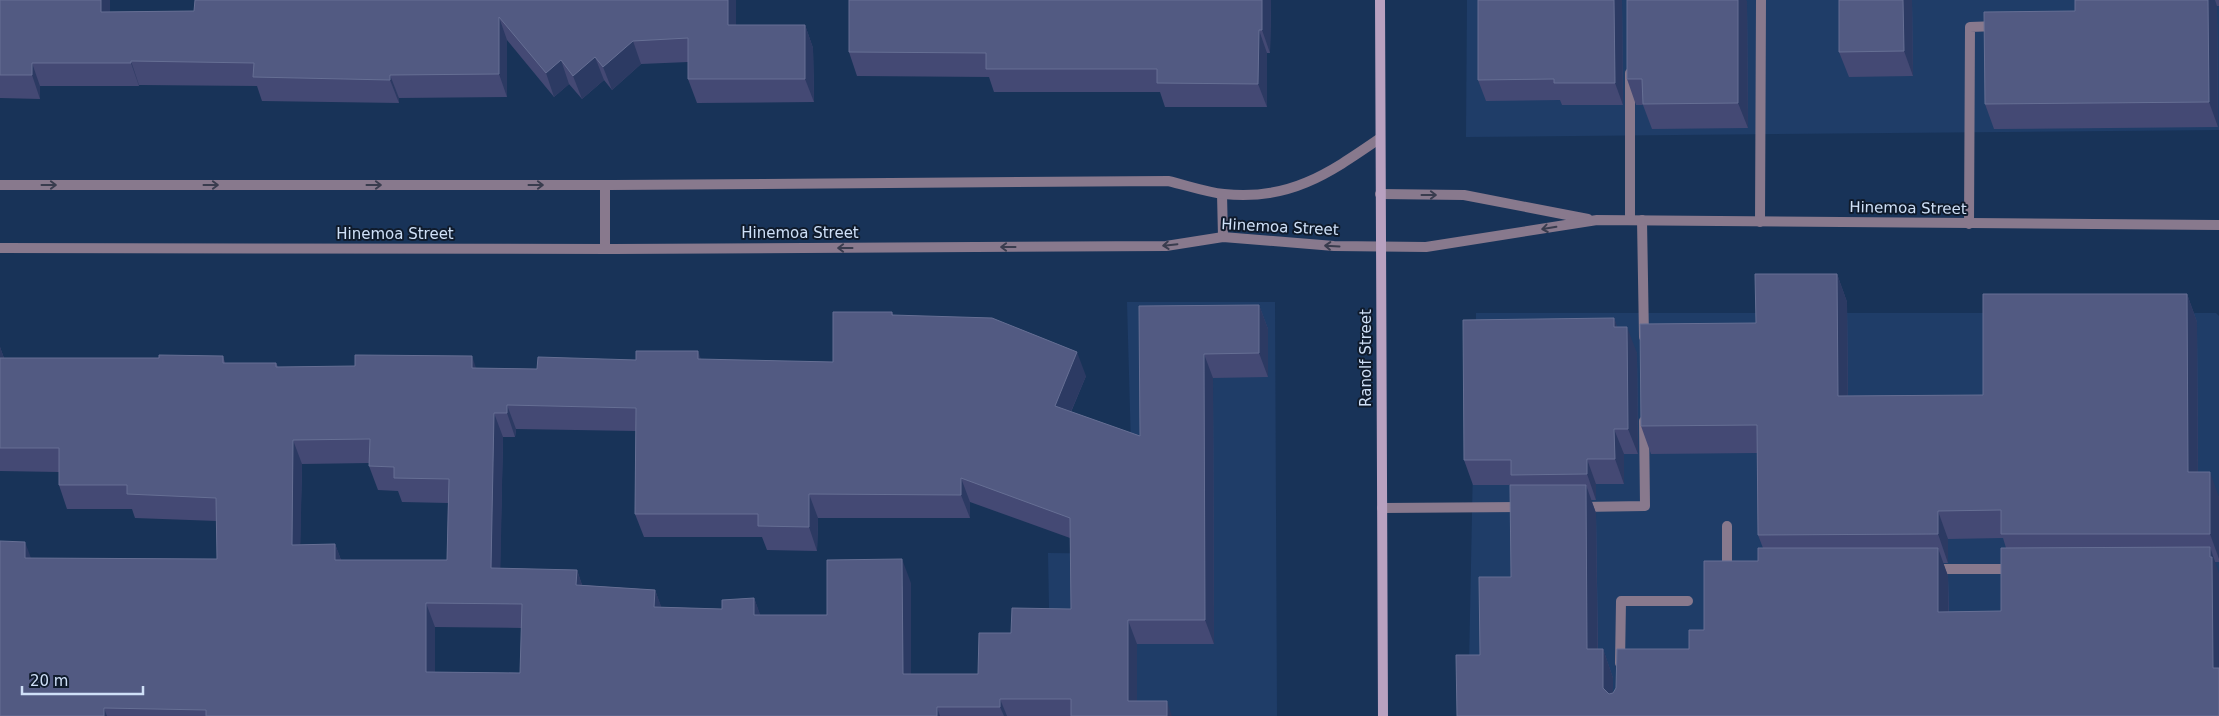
<svg xmlns="http://www.w3.org/2000/svg" width="2219" height="716" viewBox="0 0 2219 716" font-family="'DejaVu Sans',sans-serif">
	<rect width="100%" height="100%" fill="#183358"/>
	<g fill="#1f3d68">
		<polygon points="1467,0 2219,0 2219,130 1466,137"/>
		<polygon points="1127,302 1275,302 1277,716 1051,716 1048,553 1134,554"/>
		<polygon points="1476,313 2216,313 2219,316 2219,716 1468,716"/>
	</g>
	<g fill="none" stroke-linecap="round" stroke-linejoin="round">
		<g stroke="#88798d" stroke-width="10">
			<polyline points="1630,73 1630,220"/>
			<polyline points="605,185 605,249"/>
			<polyline points="1222,194 1223,237"/>
			<polyline points="1642,220 1644,337"/>
			<polyline points="1760,222 1761,0"/>
			<polyline points="1969,224 1970,27 1997,26"/>
			<polyline points="1581,507 1645,506 1644,421"/>
			<polyline points="1382,508 1522,507"/>
			<polyline points="1727,526 1727,570 1731,570"/>
			<polyline points="1933,569 2013,569"/>
			<polyline points="1620,663 1621,601 1688,601"/>
		</g>
		<g stroke="#88798d" stroke-width="10">
			<path d="M0 185H612L1168 181C1186 185 1205 192 1224 194 1289 201 1328 174 1379 139"/>
			<polyline points="1380,194 1464,195 1588,219"/>
			<polyline points="0,248 613,249 1166,246 1223,237 1334,246 1426,247 1597,220 2219,225"/>
		</g>
		<polyline stroke="#b8a1c0" stroke-width="10" points="1380,0 1383,716"/>
	</g>
	<g fill="#444974" fill-rule="evenodd">
		<polygon points="0,0 110,12 194,11 195,0 736,0 736,25 805,25 813,48 814,102 697,103 688,79 688,62 641,64 612,90 604,80 582,99 569,84 554,97 507,40 507,97 399,98 399,103 262,101 257,86 139,85 139,86 40,86 40,99 0,98"/>
		<polygon points="849,0 1271,0 1270,53 1267,53 1267,107 1165,107 1160,92 994,92 989,77 857,76 849,52"/>
		<polygon points="1478,0 1622,0 1623,105 1562,105 1560,100 1486,101 1478,80"/>
		<polygon points="1839,0 1912,0 1913,76 1849,77 1839,52"/>
		<polygon points="2075,0 2219,0 2219,6 2217,6 2218,127 1994,129 1985,104 2075,11"/>
		<polygon points="1747,1 1748,128 1652,129 1643,105 1636,105 1627,79"/>
		<path d="M1837 274 1847 302 1848 396 1983 395 2187 294 2197 322 2198 472 2219 497V562H2215L2219 716H1457L1480 655 1511 577 1515 485H1473L1464 460 1614 318 1617 327 1637 353 1638 454H1624V484H1596V500H1591L1596 513 1598 649H1603L1613 678V693L1689 649 1758 561 1763 548 1758 535 1757 453 1651 454 1641 426 1756 323ZM2003 538 2006 548 2001 611 1949 612 1948 576 1943 563H1948V539Z"/>
		<path d="M1259 305 1268 329V377L1213 378 1214 644H1137V701L1172 716H0L31 558 217 559V521L135 518 132 509H67L59 485V472L0 471V347L4 358H159L223 356 225 363H276L278 367 476 368 537 369 636 360H701L833 362 892 312 893 315 1086 376 1071 412 1140 436 1139 306ZM516 429 636 431 635 514 644 537H762L767 550 817 551 818 518H970V502L1070 538 1071 609 1011 633 978 674H911V583L827 615H760L754 598 722 609 661 607 655 590 582 585 577 570 500 568 503 437H515ZM369 463V466L378 490 398 491 402 502 448 503 447 560H341L335 544 300 545 302 464ZM435 627 522 628 520 673 435 672Z"/>
	</g>
	<g fill="#2c3a63">
		<polygon points="101,0 110,0 110,35 101,12"/>
		<polygon points="728,0 736,0 736,48 728,25"/>
		<polygon points="1262,0 1271,0 1270,53 1262,30"/>
		<polygon points="1614,0 1622,0 1623,105 1615,83"/>
		<polygon points="1738,0 1746,0 1747,1 1748,128 1738,103"/>
		<polygon points="1903,0 1912,0 1913,76 1904,51"/>
		<polygon points="2208,0 2215,0 2217,6 2218,127 2209,102"/>
		<polygon points="499,17 507,40 507,97 499,74"/>
		<polygon points="805,25 813,48 814,102 805,79"/>
		<polygon points="1259,30 1267,53 1267,107 1258,84"/>
		<polygon points="633,41 641,64 612,90 603,67"/>
		<polygon points="595,57 604,80 582,99 573,76"/>
		<polygon points="561,60 569,84 554,97 546,73"/>
		<polygon points="131,61 139,85 139,86 131,63"/>
		<polygon points="32,63 40,86 40,99 32,75"/>
		<polygon points="390,75 399,98 399,103 390,80"/>
		<polygon points="1837,274 1847,302 1848,424 1838,396"/>
		<polygon points="2187,294 2197,322 2198,500 2188,472"/>
		<polygon points="1259,305 1268,329 1268,377 1259,353"/>
		<polygon points="1614,318 1623,343 1614,327"/>
		<polygon points="1627,327 1637,353 1638,454 1628,429"/>
		<polygon points="0,347 8,370 0,359"/>
		<polygon points="698,351 707,375 698,359"/>
		<polygon points="1077,352 1086,376 1063,430 1055,406"/>
		<polygon points="1204,354 1213,378 1214,644 1205,620"/>
		<polygon points="472,356 480,380 472,368"/>
		<polygon points="507,405 516,429 515,437 507,413"/>
		<polygon points="494,413 503,437 500,591 491,568"/>
		<polygon points="1614,429 1624,454 1624,484 1615,459"/>
		<polygon points="293,440 302,464 300,569 292,545"/>
		<polygon points="1587,459 1596,484 1596,500 1587,474"/>
		<polygon points="2210,472 2219,497 2219,559 2210,534"/>
		<polygon points="961,478 970,502 970,518 961,495"/>
		<polygon points="1586,485 1596,513 1598,678 1587,649"/>
		<polygon points="809,494 818,518 817,551 809,527"/>
		<polygon points="1938,511 1948,539 1948,563 1938,534"/>
		<polygon points="25,542 34,566 25,558"/>
		<polygon points="335,544 344,568 335,560"/>
		<polygon points="2210,547 2219,573 2219,685 2213,668"/>
		<polygon points="1938,548 1948,576 1949,641 1938,612"/>
		<polygon points="902,559 911,583 911,698 903,674"/>
		<polygon points="577,570 585,594 576,585"/>
		<polygon points="655,590 664,614 654,607"/>
		<polygon points="754,598 763,622 754,615"/>
		<polygon points="426,603 435,627 435,695 426,672"/>
		<polygon points="1128,620 1137,644 1137,716 1128,701"/>
		<polygon points="1603,649 1613,678 1613,716 1603,688"/>
		<polygon points="1000,699 1007,716 1004,716 1000,707"/>
		<polygon points="1167,701 1172,716 1167,716"/>
		<polygon points="937,707 940,716 937,716"/>
		<polygon points="104,708 107,716 104,716"/>
	</g>
	<g fill="#525a82" stroke="#666f94" fill-rule="evenodd">
		<polygon points="0,0 101,0 101,12 194,11 195,0 728,0 728,25 805,25 805,79 688,79 688,38 633,41 603,67 595,57 573,76 561,60 546,73 499,17 499,74 390,75 390,80 253,77 254,63 131,61 131,63 32,63 32,75 0,75"/>
		<polygon points="849,0 1262,0 1262,30 1259,30 1258,84 1157,83 1157,69 986,69 986,53 849,52"/>
		<polygon points="1478,0 1614,0 1615,83 1554,83 1554,79 1478,80"/>
		<polygon points="1627,0 1738,0 1738,103 1643,104 1642,79 1627,79"/>
		<polygon points="1839,0 1903,0 1904,51 1839,52"/>
		<polygon points="2075,0 2208,0 2209,102 1985,104 1984,12 2075,11"/>
		<polygon points="1755,274 1837,274 1838,396 1983,395 1983,294 2187,294 2188,472 2210,472 2210,534 2001,534 2001,510 1938,511 1938,534 1758,535 1757,425 1641,426 1640,324 1756,323"/>
		<path d="M1259 305V353L1204 354 1205 620H1128V701H1167V716H1071V699H1000V707H937V716H206V710L104 708V716H0V541L25 542V558L217 559 216 498 127 494V485H59V448H0V358H159V355L223 356V363H276V367L355 366V355L472 356V368L537 369 538 357 636 360V351H698V359L833 362V312H892V315L992 318 1077 352 1055 406 1140 436 1139 306ZM507 405 636 408 635 514H758V526L809 527V494L961 495V478L1070 518 1071 609 1012 608 1011 633H979L978 674H903L902 559 827 560V615H754V598L722 600V609L654 607 655 590 576 585 577 570 491 568 494 413H507ZM370 439 369 466 394 467V478L449 479 447 560H335V544L292 545 293 440ZM426 603 522 604 520 673 426 672Z"/>
		<polygon points="1614,318 1614,327 1627,327 1628,429 1614,429 1615,459 1587,459 1587,474 1511,475 1511,460 1464,460 1463,320"/>
		<polygon points="1510,485 1586,485 1587,649 1603,649 1603,688 1609,694 1613,693 1616,688 1617,649 1689,649 1689,630 1704,630 1704,561 1758,561 1758,548 1938,548 1938,612 2001,611 2001,548 2210,547 2210,557 2212,557 2213,668 2219,668 2219,716 1457,716 1456,655 1480,655 1479,577 1511,577"/>
	</g>
	<defs><path id="oneway-shaft" d="M-6 0H5M1.5-3L5.5 0L1.5 3" fill="none" stroke-width="1.6" stroke-linecap="round" stroke-linejoin="round" transform="scale(1.25)"/></defs>
	<g stroke="#393c4e">
		<use href="#oneway-shaft" transform="translate(49 185)"/>
		<use href="#oneway-shaft" transform="translate(211 185)"/>
		<use href="#oneway-shaft" transform="translate(374 185)"/>
		<use href="#oneway-shaft" transform="translate(536 185)"/>
		<use href="#oneway-shaft" transform="translate(1429 195)"/>
		<use href="#oneway-shaft" transform="translate(1549 228) rotate(171)"/>
		<use href="#oneway-shaft" transform="translate(1170 245) rotate(174)"/>
		<use href="#oneway-shaft" transform="translate(1332 246) rotate(-177)"/>
		<use href="#oneway-shaft" transform="translate(1008 247) rotate(180)"/>
		<use href="#oneway-shaft" transform="translate(845 248) rotate(180)"/>
	</g>
	<g text-anchor="middle" stroke-width="4" stroke-linejoin="round" paint-order="stroke">
		<g font-size="15" fill="#cfe0f7" stroke="#0f1b2c">
			<text transform="translate(1908 208) rotate(1)" y="5">Hinemoa Street</text>
			<text transform="translate(1280 227) rotate(3)" y="5">Hinemoa Street</text>
			<text x="800" y="238">Hinemoa Street</text>
			<text x="395" y="239">Hinemoa Street</text>
			<text transform="translate(1366 358) rotate(-90)" y="5">Ranolf Street</text>
		</g>
	</g>
	<path d="M22 686v8h121v-8" fill="none" stroke="#cfe0f7" stroke-width="2.5"/>
	<text x="30" y="686" font-size="15" fill="#cfe0f7" stroke="#0f1b2c" stroke-width="4" paint-order="stroke">20 m</text>
</svg>
